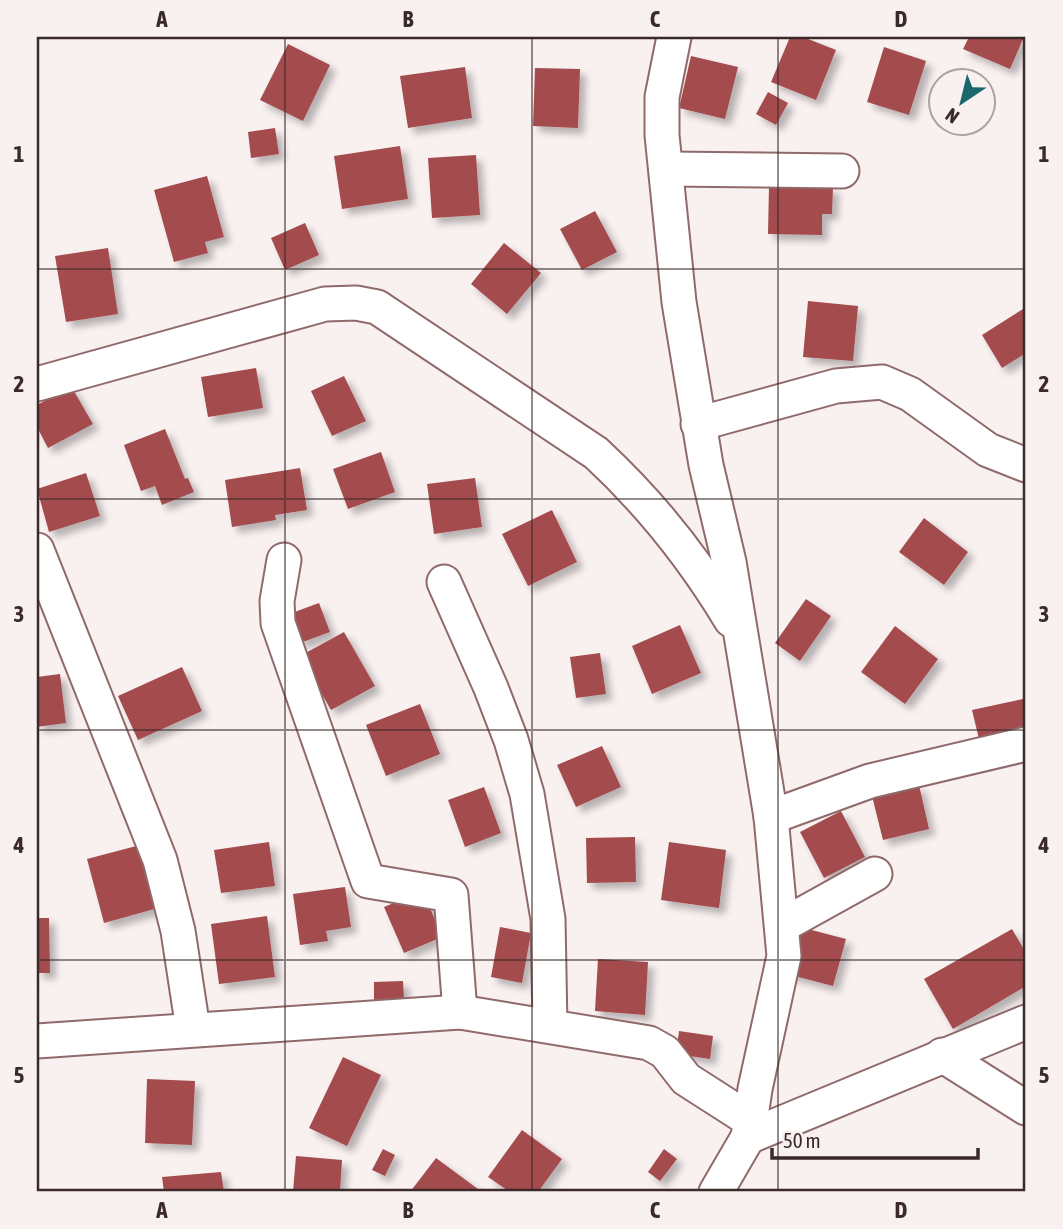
<svg xmlns="http://www.w3.org/2000/svg" width="1063" height="1229" viewBox="0 0 1063 1229" font-family="'Asap Condensed',sans-serif">
	<defs>
		<filter id="shadow"><feDropShadow dx="6" dy="6" stdDeviation="3.5" flood-color="#0004"/></filter>
	</defs>
	<rect width="100%" height="100%" fill="#f9f0f0"/>
	<g fill="#a44b4e" filter="url(#shadow)">
		<polygon points="790,37 803,37 836,50 816,100 771,82"/>
		<polygon points="969,37 1024,37 1010,69 963,49"/>
		<polygon points="288,44 330,65 303,121 260,100"/>
		<polygon points="884,47 926,61 909,115 867,102"/>
		<polygon points="691,56 738,67 725,119 679,108"/>
		<polygon points="465,67 472,118 408,128 400,76"/>
		<polygon points="535,68 580,69 578,128 533,126"/>
		<polygon points="768,92 788,103 776,125 756,114"/>
		<polygon points="275,128 279,154 251,158 248,132"/>
		<polygon points="400,146 408,199 342,209 334,156"/>
		<polygon points="476,155 480,215 432,218 428,158"/>
		<polygon points="207,176 224,237 205,242 208,253 174,262 154,190"/>
		<polygon points="769,186 833,187 832,214 822,214 822,235 768,234"/>
		<polygon points="595,211 617,252 582,270 560,229"/>
		<polygon points="305,223 319,255 285,270 271,238"/>
		<polygon points="504,243 541,273 507,314 471,284"/>
		<polygon points="108,248 118,314 66,322 55,256"/>
		<polygon points="808,301 858,306 853,361 803,357"/>
		<polygon points="1023,309 1026,314 1026,353 1002,368 982,335"/>
		<polygon points="256,368 263,408 208,417 201,377"/>
		<polygon points="344,376 366,421 332,436 311,391"/>
		<polygon points="71,386 93,424 48,448 37,427 37,405"/>
		<polygon points="165,429 185,479 188,478 194,492 162,505 155,486 141,491 124,445"/>
		<polygon points="381,452 395,492 348,509 333,469"/>
		<polygon points="300,468 307,510 275,515 276,520 232,527 225,480"/>
		<polygon points="86,473 100,516 49,532 37,489"/>
		<polygon points="475,478 482,527 434,534 427,484"/>
		<polygon points="552,510 577,562 528,586 502,534"/>
		<polygon points="924,518 968,552 944,585 899,552"/>
		<polygon points="806,599 831,616 800,661 775,643"/>
		<polygon points="319,603 330,632 300,643 289,614"/>
		<polygon points="680,625 701,673 652,694 632,646"/>
		<polygon points="895,626 938,659 905,704 861,672"/>
		<polygon points="344,632 375,686 331,710 300,656"/>
		<polygon points="600,653 606,694 576,698 570,657"/>
		<polygon points="182,667 202,711 138,740 118,696"/>
		<polygon points="60,674 66,723 37,727 37,677"/>
		<polygon points="1023,699 1026,729 979,739 972,710"/>
		<polygon points="420,704 440,754 386,776 366,725"/>
		<polygon points="602,746 621,787 576,807 557,765"/>
		<polygon points="919,785 929,829 883,840 872,796"/>
		<polygon points="484,787 501,833 465,847 448,800"/>
		<polygon points="841,811 865,857 824,878 800,832"/>
		<polygon points="635,837 636,882 587,883 586,838"/>
		<polygon points="269,842 275,886 221,893 214,850"/>
		<polygon points="669,842 726,850 719,908 661,900"/>
		<polygon points="140,845 158,908 104,923 87,859"/>
		<polygon points="345,887 351,927 326,931 328,941 300,945 293,894"/>
		<polygon points="423,891 442,937 404,953 384,907"/>
		<polygon points="267,916 275,977 219,984 211,924"/>
		<polygon points="37,918 49,918 50,973 37,973"/>
		<polygon points="500,927 531,933 522,983 491,977"/>
		<polygon points="800,927 846,939 833,986 787,974"/>
		<polygon points="1012,929 1026,953 1026,986 953,1029 924,979"/>
		<polygon points="598,959 648,962 645,1015 595,1011"/>
		<polygon points="403,981 404,999 374,1000 374,982"/>
		<polygon points="679,1031 713,1036 710,1059 676,1054"/>
		<polygon points="343,1057 381,1075 347,1146 309,1128"/>
		<polygon points="147,1079 195,1081 192,1145 145,1143"/>
		<polygon points="522,1130 562,1159 538,1192 510,1192 488,1177"/>
		<polygon points="383,1149 395,1155 385,1176 372,1170"/>
		<polygon points="664,1149 677,1159 660,1181 648,1172"/>
		<polygon points="296,1156 342,1160 340,1192 293,1192"/>
		<polygon points="436,1158 482,1192 410,1192"/>
		<polygon points="221,1172 224,1192 164,1192 162,1177"/>
	</g>
	<g fill="none" stroke-linecap="round" stroke-linejoin="round">
		<g stroke="#906a6a" stroke-width="37">
			<g id="minor">
				<polyline points="674,37 662,97 662,135 679,302 706,465 729,562 771,817 784,956 755,1089 748,1137 716,1192"/>
				<polyline points="666,169 842,171"/>
				<path d="M37 384 325 304 356 303 377 307 596 453C648 501 695 560 731 620"/>
				<polyline points="698,424 836,386 882,382 910,394 988,450 1026,465"/>
				<polyline points="37,550 160,860 178,931 193,1029"/>
				<polyline points="284,560 277,601 278,623 368,881 451,895 460,1012"/>
				<polyline points="444,582 491,688 511,740 527,794 548,919 550,1026"/>
				<polyline points="771,817 870,781 1026,744"/>
				<polyline points="783,925 875,874"/>
				<polyline points="37,1041 460,1012 649,1043 665,1052 686,1079 750,1120"/>
				<polyline points="942,1055 1026,1108"/>
				<polyline points="748,1137 1026,1022"/>
			</g>
		</g>
		<use href="#minor" stroke="#fff" stroke-width="33"/>
	</g>
	<path fill="none" stroke="#3b2a2a" stroke-width="2" stroke-opacity="0.55" d="M285 37V1192M532 37V1192M778 37V1192M37 269H1026M37 499H1026M37 730H1026M37 960H1026"/>
	<rect width="1063" height="1229" fill="none" stroke="#f9f0f0" stroke-width="77"/>
	<g transform="translate(962 102) rotate(215)"><circle r="33" fill="#f9f0f0" stroke="#ada1a1" stroke-width="2"/>
	<path d="M0-5L12 26L0 18L-12 26Z" fill="#1a676d"/>
	<text y="-10" font-size="19" font-weight="bold" text-anchor="middle" fill="#3b2a2a">N</text>
	</g>
	<path d="M772 1148v10h206v-10" fill="none" stroke="#3b2a2a" stroke-width="3.5"/>
	<text x="783" y="1148" font-size="21" fill="#3b2a2a" stroke="#f9f0f0" stroke-width="5" paint-order="stroke">50 m</text>
	<rect x="38" y="38" width="986" height="1152" fill="none" stroke="#3b2a2a" stroke-width="2.5"/>
	<g font-size="23" text-anchor="middle" font-weight="bold" fill="#3b2a2a">
		<text x="162" y="27">A</text>
		<text x="408" y="27">B</text>
		<text x="655" y="27">C</text>
		<text x="901" y="27">D</text>
		<text x="19" y="162">1</text>
		<text x="1044" y="162">1</text>
		<text x="19" y="392">2</text>
		<text x="1044" y="392">2</text>
		<text x="19" y="622">3</text>
		<text x="1044" y="622">3</text>
		<text x="19" y="853">4</text>
		<text x="1044" y="853">4</text>
		<text x="19" y="1083">5</text>
		<text x="1044" y="1083">5</text>
		<text x="162" y="1218">A</text>
		<text x="408" y="1218">B</text>
		<text x="655" y="1218">C</text>
		<text x="901" y="1218">D</text>
	</g>
</svg>
